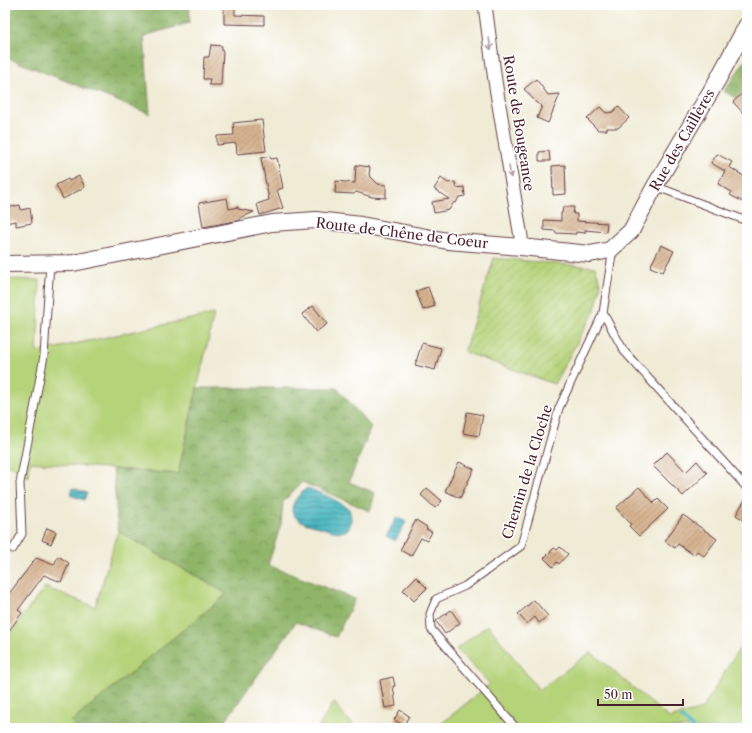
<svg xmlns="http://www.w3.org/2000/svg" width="752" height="733" viewBox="0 0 752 733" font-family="'Libre Caslon Text',serif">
	<defs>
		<pattern id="forest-crowns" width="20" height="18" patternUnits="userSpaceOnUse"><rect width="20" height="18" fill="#90b569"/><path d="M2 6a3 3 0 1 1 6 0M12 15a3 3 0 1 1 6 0" fill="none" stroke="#789357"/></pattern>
		<pattern id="garden-furrows" width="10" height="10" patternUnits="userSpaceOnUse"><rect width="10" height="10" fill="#b5d379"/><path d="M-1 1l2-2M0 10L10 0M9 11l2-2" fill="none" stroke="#9db569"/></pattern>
		<pattern id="water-rules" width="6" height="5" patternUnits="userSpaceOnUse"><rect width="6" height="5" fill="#46b5bf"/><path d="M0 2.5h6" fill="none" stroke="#3c939b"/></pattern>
		<pattern id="building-hatch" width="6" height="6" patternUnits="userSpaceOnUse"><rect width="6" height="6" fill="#d6b390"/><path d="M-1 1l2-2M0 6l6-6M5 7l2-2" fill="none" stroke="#b09176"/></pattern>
	</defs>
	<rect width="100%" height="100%" fill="#fff"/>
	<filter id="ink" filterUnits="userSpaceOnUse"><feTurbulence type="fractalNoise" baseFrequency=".025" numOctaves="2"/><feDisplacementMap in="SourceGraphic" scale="8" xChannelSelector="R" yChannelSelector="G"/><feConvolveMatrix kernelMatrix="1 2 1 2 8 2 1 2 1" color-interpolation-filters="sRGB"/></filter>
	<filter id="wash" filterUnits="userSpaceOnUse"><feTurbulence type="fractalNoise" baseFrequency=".012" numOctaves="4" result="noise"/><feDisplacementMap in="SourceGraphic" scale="16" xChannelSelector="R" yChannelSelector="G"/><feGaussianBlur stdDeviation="0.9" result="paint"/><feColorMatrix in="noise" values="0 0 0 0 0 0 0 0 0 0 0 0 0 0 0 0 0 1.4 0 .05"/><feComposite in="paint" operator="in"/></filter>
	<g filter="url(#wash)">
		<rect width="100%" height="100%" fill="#f0ebd5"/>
		<g fill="#b5d379" stroke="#807952">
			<polygon points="5,279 40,280 37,352 214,314 178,474 30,462 29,477 5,463"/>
			<polygon points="118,531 227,594 71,722 77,728 5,728 5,640 45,587 95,607"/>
			<polygon points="488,625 539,690 591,652 669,718 702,709 747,636 747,728 436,728 490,684 456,649"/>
			<polygon points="334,702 344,716 357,728 318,728"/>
		</g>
		<g fill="url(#forest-crowns)" stroke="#6d6a4a">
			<polygon points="5,5 190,5 189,23 144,36 150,114 5,57"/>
			<polygon points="747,58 747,105 724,91"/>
			<polygon points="197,388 337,388 371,427 349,482 375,493 370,511 302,482 283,502 281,524 268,565 355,599 336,637 296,622 220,728 77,728 71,722 227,594 118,531 113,469 178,474"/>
		</g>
		<polygon fill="url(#garden-furrows)" stroke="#807952" points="494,258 595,267 601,284 595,310 554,384 464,352"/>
		<g fill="url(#water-rules)" stroke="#486a75">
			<polygon points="73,488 87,493 84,500 70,495"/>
			<path d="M307 488C322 493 337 500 349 509 351 516 353 524 347 530 346 531 342 532 341 532 334 532 326 529 320 527 315 526 310 525 305 523 283 514 293 499 307 488Z"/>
			<polygon points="397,517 406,522 395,541 386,536"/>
		</g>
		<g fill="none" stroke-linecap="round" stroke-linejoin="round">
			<polyline stroke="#46b5bf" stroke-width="3.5" points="682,718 693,728"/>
		</g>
		<g id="blocks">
			<g fill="url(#building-hatch)">
				<polygon points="224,5 235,5 235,15 264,16 264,25 224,24"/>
				<polygon points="211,45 222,46 222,51 223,51 221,85 209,85 210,79 203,79 204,57 209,57"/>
				<polygon points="536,79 548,95 560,94 548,123 537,118 542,106 535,102 535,101 524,89"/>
				<polygon points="747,89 747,117 733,102"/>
				<polygon points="618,106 629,118 618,128 607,128 607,130 598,130 587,119 600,107 606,113 613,112"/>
				<polygon points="262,120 266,151 237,154 236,143 217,145 217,136 234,135 233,123"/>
				<polygon points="549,151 550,161 539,161 539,152"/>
				<polygon points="717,154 732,162 729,167 747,178 747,195 743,202 730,195 732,192 718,184 725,171 711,163"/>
				<polygon points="270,156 271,159 277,158 283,188 277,190 283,208 260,215 257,204 269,200 261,158"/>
				<polygon points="356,165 370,167 369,175 378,184 386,185 386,198 372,197 356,192 354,194 335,193 336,181 355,183"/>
				<polygon points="565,165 566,194 553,195 552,166"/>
				<polygon points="79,176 85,187 63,199 56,185 68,179 69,181"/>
				<polygon points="441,178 448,183 455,182 457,188 464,187 465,196 459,197 456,203 454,202 449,210 434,213 432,202 449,199 434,189"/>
				<polygon points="227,198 229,209 238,207 238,209 254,212 240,218 240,220 203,227 199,203"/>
				<polygon points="20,205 21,210 30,208 32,223 16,226 16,221 5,223 5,208"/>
				<polygon points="563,207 574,207 573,214 577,214 577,221 607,223 606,232 585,230 585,233 576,232 576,234 555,233 556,231 544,230 544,220 561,221 561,213 562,213"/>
				<polygon points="661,245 674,251 663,272 650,267"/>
				<polygon points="428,287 435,306 423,310 416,291"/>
				<polygon points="313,306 327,324 316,332 302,314"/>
				<polygon points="422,343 441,348 435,370 415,365"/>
				<polygon points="467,412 483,415 479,436 463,433"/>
				<polygon points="667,452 686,472 697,461 707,473 683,496 653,466"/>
				<polygon points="459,462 474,469 460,498 445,491"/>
				<polygon points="639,487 654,503 658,499 668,509 639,536 629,526 631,524 616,508"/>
				<polygon points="427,488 442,501 435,508 421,495"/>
				<polygon points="747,496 747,522 736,515"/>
				<polygon points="683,515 717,539 704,556 697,551 694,555 678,544 675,548 665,541"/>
				<polygon points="416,520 427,527 426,529 432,532 427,541 421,538 411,556 400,550"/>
				<polygon points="47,528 56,532 51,544 42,540"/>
				<polygon points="560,547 568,554 559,564 557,562 553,567 544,558 554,548 557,550"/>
				<polygon points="58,556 69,563 61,582 44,575 18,610 22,613 5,636 5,599 36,558 54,565"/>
				<polygon points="416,577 427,588 414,601 403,590"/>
				<polygon points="534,600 548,616 539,623 535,617 527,624 518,614"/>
				<polygon points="451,610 460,623 445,634 436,621"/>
				<polygon points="393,677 395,686 393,686 396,706 385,708 380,680"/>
				<polygon points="400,710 409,716 404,725 394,720"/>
			</g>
		</g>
	</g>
	<g filter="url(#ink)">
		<use href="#blocks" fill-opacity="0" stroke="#633e44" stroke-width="1"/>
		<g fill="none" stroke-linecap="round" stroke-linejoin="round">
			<g stroke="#633e44" stroke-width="9">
				<g id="service">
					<polyline points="655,186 747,221"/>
					<polyline points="603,313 624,351 747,488"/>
					<polyline points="13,549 22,534 20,483 44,356 50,263"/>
					<polyline points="516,728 431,629 430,614 436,599 465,586 521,546 559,408 603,313 612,255 610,250"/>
				</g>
			</g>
			<g stroke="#633e44" stroke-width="15">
				<polyline id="minor" points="485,5 495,81 521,237 521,247"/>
			</g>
			<g stroke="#633e44" stroke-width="18">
				<polyline id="tertiary" points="5,264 73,263 272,223 316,220 361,225 448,241 521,247 590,254 610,250 631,231 655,186 718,79 747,25"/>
			</g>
			<use href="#service" stroke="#fff" stroke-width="7"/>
			<use href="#minor" stroke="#fff" stroke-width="13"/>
			<use href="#tertiary" stroke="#fff" stroke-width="16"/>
		</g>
		<defs><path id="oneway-shaft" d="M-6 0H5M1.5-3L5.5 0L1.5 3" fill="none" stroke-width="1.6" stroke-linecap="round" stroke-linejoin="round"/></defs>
		<g stroke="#ae9aa0">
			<use href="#oneway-shaft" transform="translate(490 44) rotate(82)"/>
			<use href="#oneway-shaft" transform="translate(510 172) rotate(81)"/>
		</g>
	</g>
	<g text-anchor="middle" stroke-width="3" stroke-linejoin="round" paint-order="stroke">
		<g font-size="14" fill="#4a1f2b" stroke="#fff">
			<text transform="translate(519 123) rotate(81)" y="5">Route de Bougeance</text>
			<text transform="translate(682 140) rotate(-60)" y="5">Rue des Caillères</text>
			<text transform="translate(402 233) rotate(7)" y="5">Route de Chêne de Coeur</text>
			<text transform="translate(527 472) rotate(-73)" y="5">Chemin de la Cloche</text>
		</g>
	</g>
	<rect width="752" height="733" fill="none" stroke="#fff" stroke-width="20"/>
	<path d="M598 699v6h85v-6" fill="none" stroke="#4a1f2b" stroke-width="2"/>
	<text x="604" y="699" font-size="12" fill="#4a1f2b" stroke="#ffffff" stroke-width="3" paint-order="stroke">50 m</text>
</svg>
